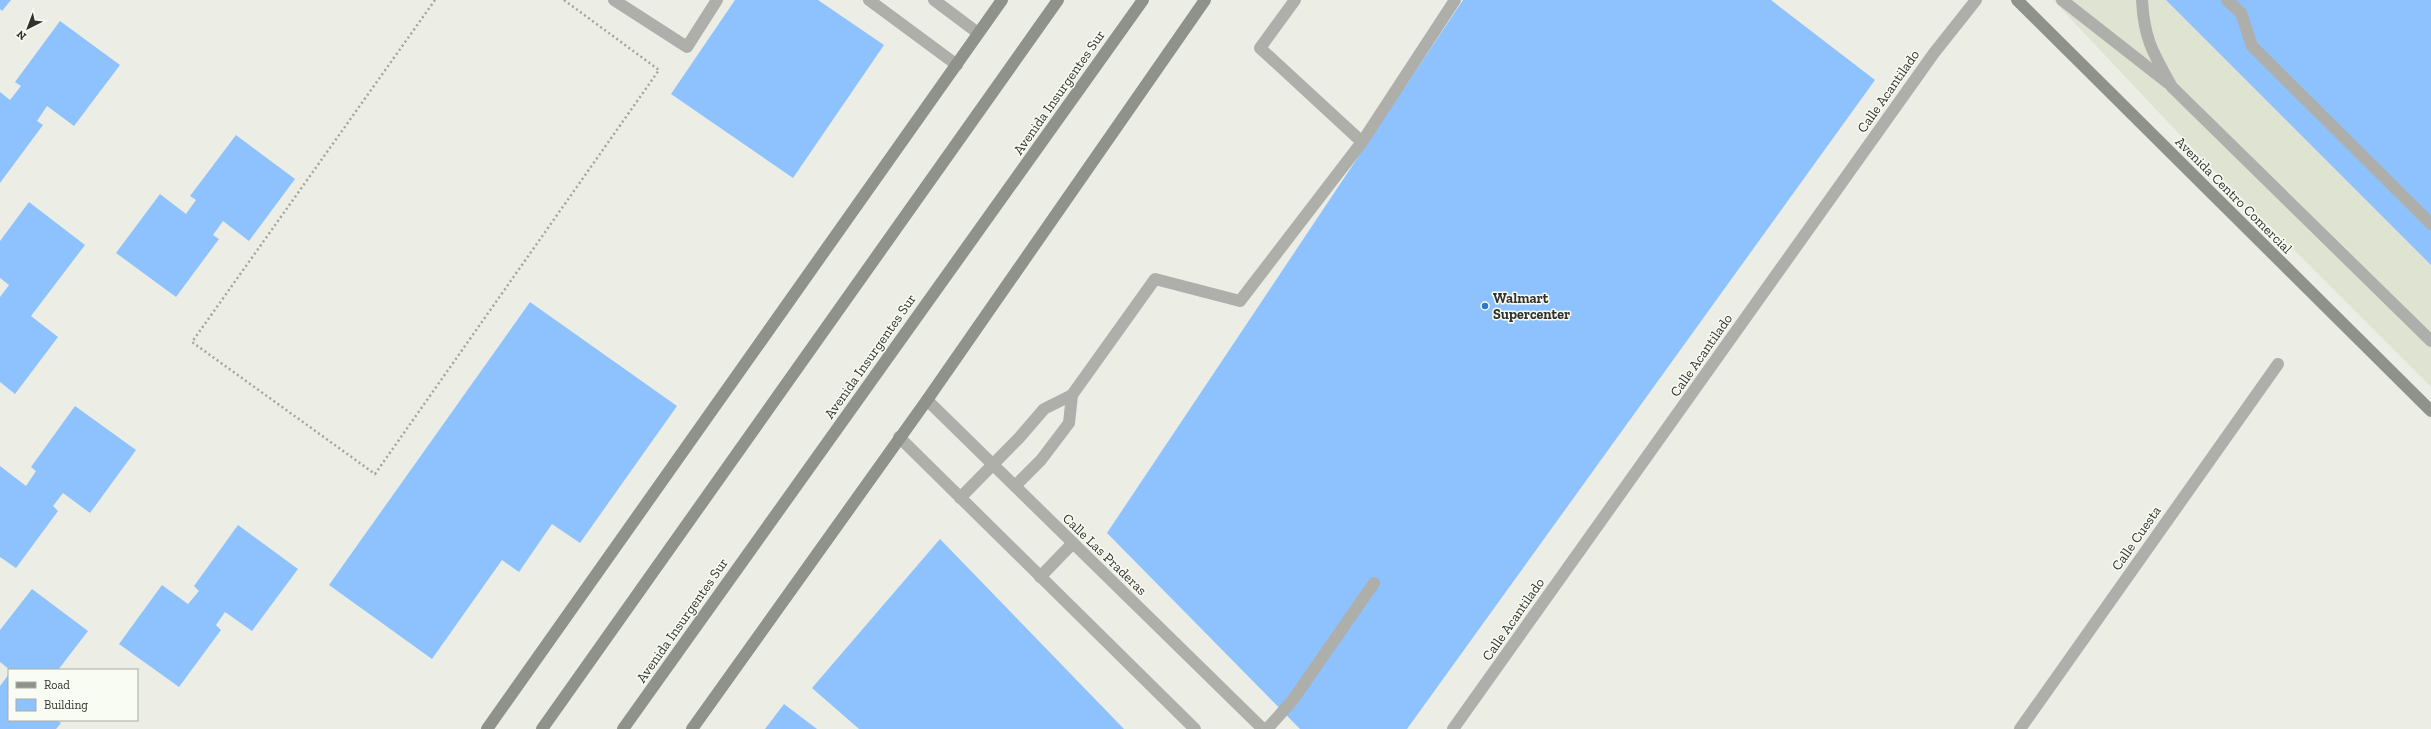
<svg xmlns="http://www.w3.org/2000/svg" width="2431" height="729" viewBox="0 0 2431 729" font-family="'Zilla Slab',serif">
	<rect width="100%" height="100%" fill="#eceee5"/>
	<polygon fill="#dfe3d2" points="2053,0 2431,0 2431,387 2196,152"/>
	<g fill="#8ec2fe">
		<polygon points="0,0 11,0 2,11 0,9"/>
		<polygon points="735,0 818,0 884,45 793,178 671,94"/>
		<polygon points="1463,0 1771,0 1875,80 1407,729 1300,729 1107,533"/>
		<polygon points="2166,0 2431,0 2431,265"/>
		<polygon points="60,21 120,65 74,126 47,106 37,121 43,125 0,183 0,92 10,100 21,86 15,82"/>
		<polygon points="236,135 295,179 249,241 223,221 213,235 219,239 176,297 116,253 160,194 186,214 196,200 190,196"/>
		<polygon points="29,202 85,245 31,316 58,337 15,394 0,382 0,297 9,285 0,278 0,241"/>
		<polygon points="530,302 677,406 580,543 552,524 519,572 502,560 432,659 329,585"/>
		<polygon points="75,406 136,450 90,513 63,493 53,506 58,511 16,568 0,557 0,466 26,486 36,471 31,467"/>
		<polygon points="238,525 298,569 252,631 225,612 216,625 221,630 179,687 119,644 162,585 188,604 199,591 194,586"/>
		<polygon points="940,539 1124,729 859,729 812,688"/>
		<polygon points="32,589 88,631 58,670 10,670 0,662 0,630"/>
		<polygon points="9,674 9,720 57,720 61,723 56,729 0,729 0,686"/>
		<polygon points="784,704 817,729 765,729"/>
	</g>
	<g fill="none" stroke-linecap="round" stroke-linejoin="round">
		<polyline stroke="#a3a59e" stroke-width="2.5" stroke-dasharray="2 3" stroke-linecap="butt" points="435,0 192,342 375,474 659,70 564,0"/>
		<g stroke="#aeafab" stroke-width="12">
			<polyline points="614,0 687,47 717,0"/>
			<polyline points="869,0 957,65"/>
			<polyline points="934,0 978,33"/>
			<polyline points="1295,0 1260,48 1362,142"/>
			<polyline points="2062,0 2168,83"/>
			<path d="M2142 0C2144 39 2153 53 2172 87L2431 341"/>
			<polyline points="2227,0 2241,13 2252,46 2431,224"/>
			<polyline points="1072,395 1155,279 1240,301 1362,142 1455,0"/>
			<polyline points="960,498 1019,438 1044,409 1072,395 1069,423 1041,460 1015,486"/>
			<polyline points="1040,577 1073,543"/>
			<polyline points="1267,729 1292,701 1374,583"/>
		</g>
		<g stroke="#aeafab" stroke-width="12">
			<polyline points="927,400 1263,729"/>
			<polyline points="899,437 1195,729"/>
			<polyline points="1453,729 1934,53 1976,0"/>
			<polyline points="2020,729 2278,364"/>
		</g>
		<g stroke="#8f918b" stroke-width="12">
			<polyline points="2017,0 2431,411"/>
			<polyline points="487,729 1002,0"/>
			<polyline points="542,729 1058,0"/>
			<polyline points="623,729 1143,0"/>
			<polyline points="692,729 927,400 1205,0"/>
		</g>
	</g>
	<circle fill="#2c79c9" stroke="#f9fcf2" stroke-width="1.5" cx="1485" cy="306" r="4"/>
	<g text-anchor="middle" stroke-width="3" stroke-linejoin="round" paint-order="stroke">
		<g font-size="14" fill="#31322e" stroke="#f9fcf2">
			<text transform="translate(1888 91) rotate(-55)" y="5">Calle Acantilado</text>
			<text transform="translate(1059 92) rotate(-55)" y="5">Avenida Insurgentes Sur</text>
			<text transform="translate(2234 195) rotate(45)" y="5">Avenida Centro Comercial</text>
			<text transform="translate(1701 355) rotate(-55)" y="5">Calle Acantilado</text>
			<text transform="translate(870 356) rotate(-55)" y="5">Avenida Insurgentes Sur</text>
			<text transform="translate(2136 538) rotate(-55)" y="5">Calle Cuesta</text>
			<text transform="translate(1105 554) rotate(44)" y="5">Calle Las Praderas</text>
			<text transform="translate(1513 619) rotate(-55)" y="5">Calle Acantilado</text>
			<text transform="translate(682 620) rotate(-55)" y="5">Avenida Insurgentes Sur</text>
		</g>
		<g font-size="14" font-weight="bold" fill="#31322e" stroke="#f9fcf2" text-anchor="start">
			<text x="1493" y="303">Walmart<tspan x="1493" dy="16">Supercenter</tspan></text>
		</g>
	</g>
	<rect x="8" y="669" width="130" height="52" fill="#f9fcf2" stroke="#a9aba4"/>
	<rect x="16" y="682" width="20" height="6" fill="#8f918b" stroke="#a9aba4"/>
	<text x="44" y="689" font-size="12" fill="#31322e">Road</text>
	<rect x="16" y="699" width="20" height="12" fill="#8ec2fe" stroke="#a9aba4"/>
	<text x="44" y="709" font-size="12" fill="#31322e">Building</text>
	<g transform="translate(28 28) rotate(222)" stroke="#f9fcf2" stroke-width="3" paint-order="stroke">
	<path d="M0-3L7 15L0 10L-7 15Z" fill="#31322e"/>
	<text y="-6" font-size="11" font-weight="bold" text-anchor="middle" fill="#31322e">N</text>
	</g>
</svg>
